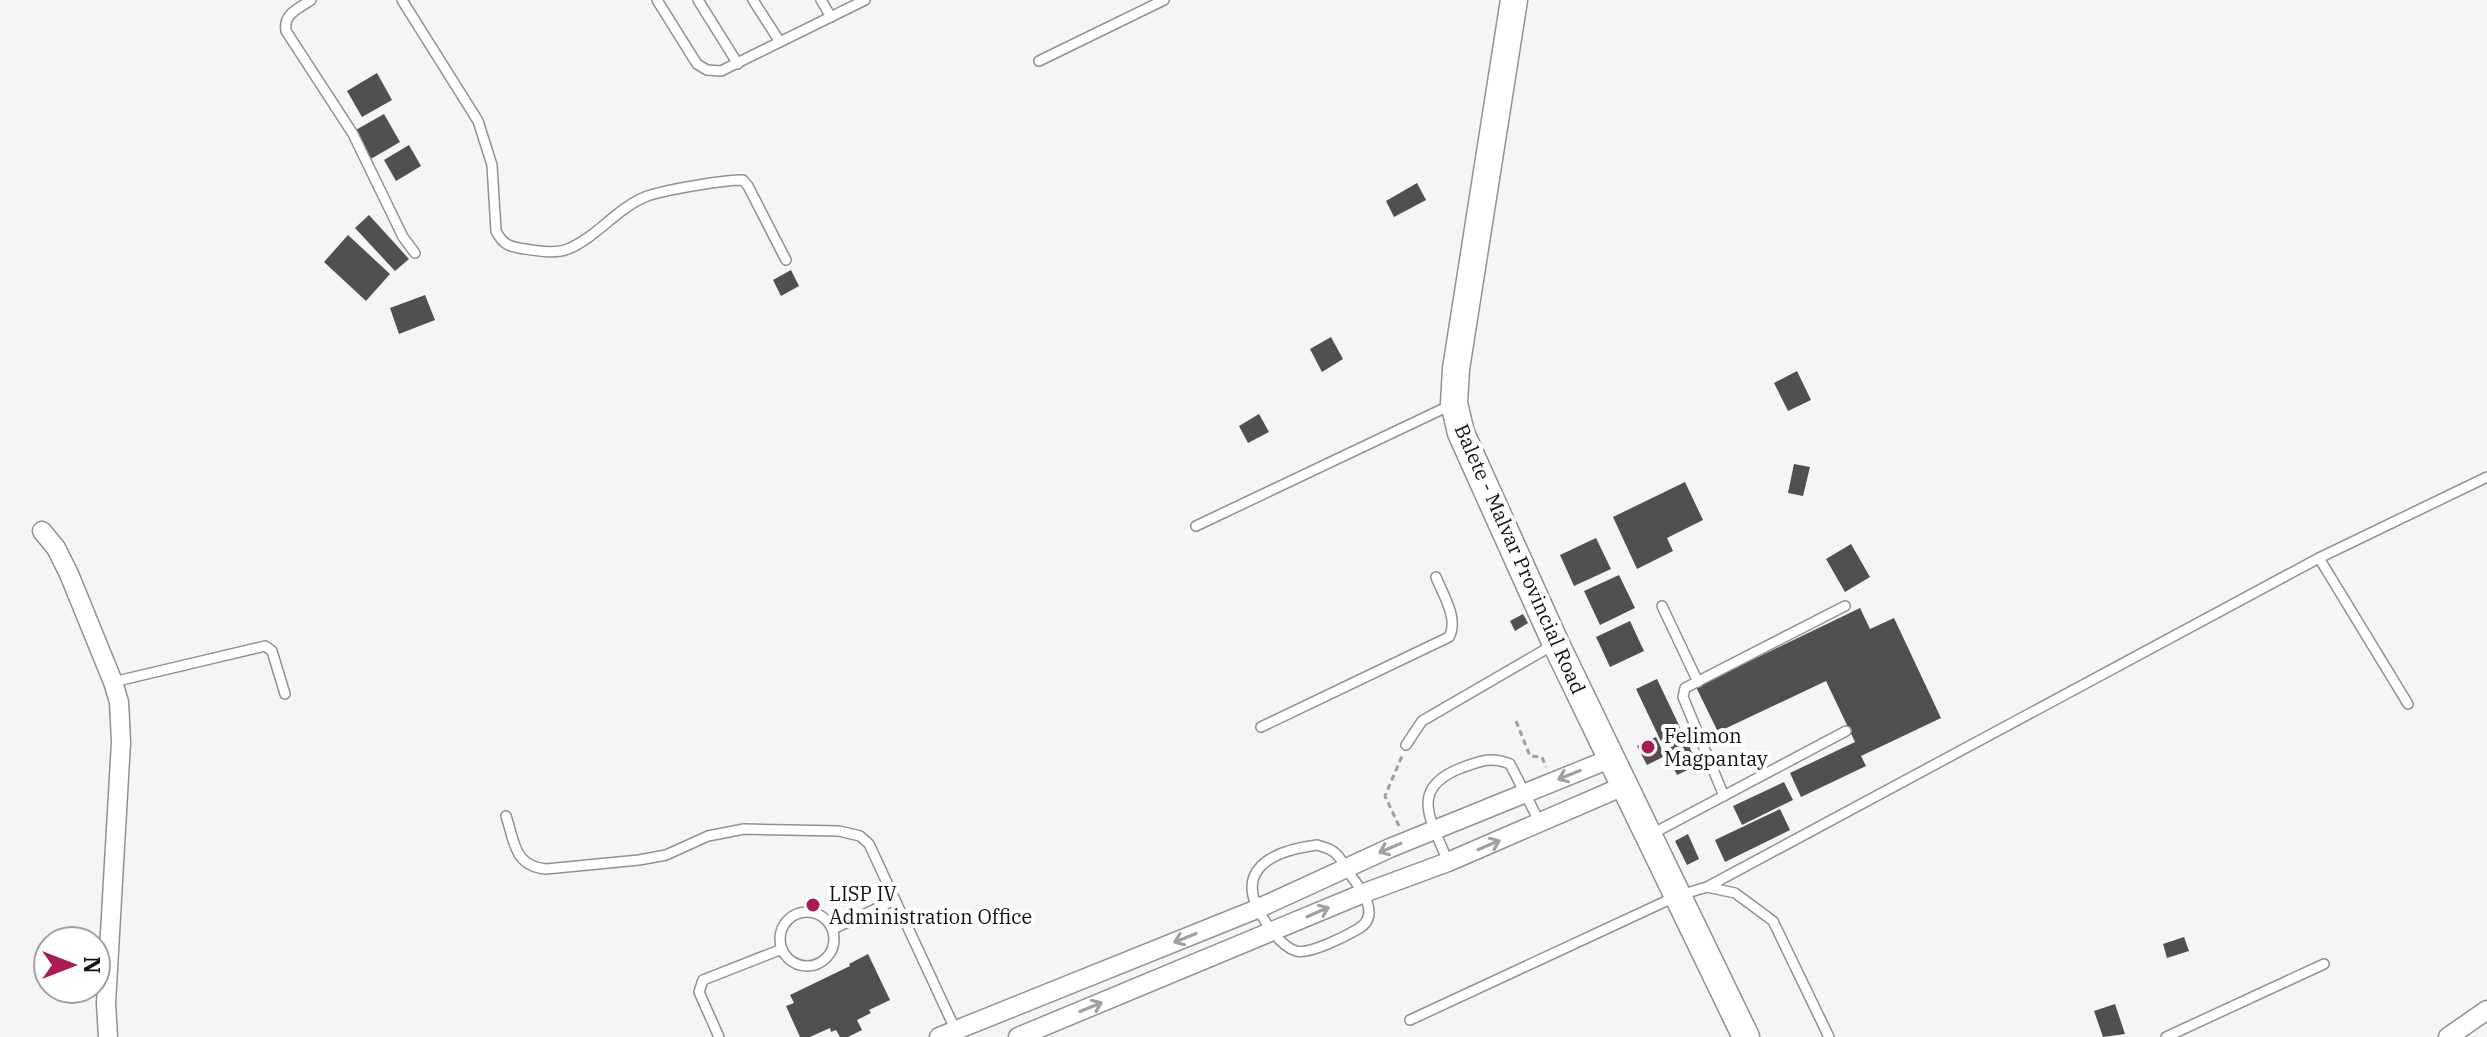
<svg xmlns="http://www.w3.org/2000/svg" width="2487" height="1037" viewBox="0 0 2487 1037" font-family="'IBM Plex Serif',serif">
	<rect width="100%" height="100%" fill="#f5f5f8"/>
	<g fill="#52504e">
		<polygon points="377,73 392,100 362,117 347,91"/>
		<polygon points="384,114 400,142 369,160 354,131"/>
		<polygon points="409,145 421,166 396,181 384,160"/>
		<polygon points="1417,183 1426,200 1394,217 1386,201"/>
		<polygon points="369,215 409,259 395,271 355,228"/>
		<polygon points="348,235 390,274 366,301 324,262"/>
		<polygon points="791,270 799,286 781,296 773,280"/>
		<polygon points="425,295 435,320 399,334 390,308"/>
		<polygon points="1331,337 1343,359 1322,372 1310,349"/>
		<polygon points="1797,371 1811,400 1788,411 1774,383"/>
		<polygon points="1259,414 1269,432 1248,443 1239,426"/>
		<polygon points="1794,464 1810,467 1803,496 1788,493"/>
		<polygon points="1685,482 1703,520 1667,538 1673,551 1637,569 1613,517"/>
		<polygon points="1596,538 1611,569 1574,586 1560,555"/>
		<polygon points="1851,544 1870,577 1845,592 1826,559"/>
		<polygon points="1619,575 1635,608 1600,625 1584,591"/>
		<polygon points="1860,608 1870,629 1894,618 1941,718 1861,756 1866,766 1801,797 1790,773 1855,742 1826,681 1718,732 1696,687"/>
		<polygon points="1523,614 1528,623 1515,631 1510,621"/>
		<polygon points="1630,621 1644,651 1610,667 1596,637"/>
		<polygon points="1657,679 1698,765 1677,775 1636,689"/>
		<polygon points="1656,737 1665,756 1647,765 1637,746"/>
		<polygon points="1784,782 1793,800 1742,825 1733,806"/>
		<polygon points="1780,809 1790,830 1725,862 1715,840"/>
		<polygon points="1688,834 1699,859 1687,865 1675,841"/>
		<polygon points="2184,937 2189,951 2167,958 2163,944"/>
		<polygon points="868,954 890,1000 869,1010 871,1013 857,1020 862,1030 848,1037 840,1037 836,1030 831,1032 830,1028 810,1037 800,1037 786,1006 794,1003 790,995 850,966 849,964"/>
		<polygon points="2115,1004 2125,1034 2103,1037 2094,1011"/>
	</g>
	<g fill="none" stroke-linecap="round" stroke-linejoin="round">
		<g stroke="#919194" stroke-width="12">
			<g id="service">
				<path d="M311 0C298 9 283 14 286 31L353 134 403 237 415 253"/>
				<path d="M402 0 478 121 492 165 496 231C503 245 510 247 525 249 538 251 556 254 568 249 597 237 616 209 645 197 662 190 724 180 743 180L748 186 786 260"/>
				<polyline points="657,0 697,64 707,70 721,71 865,0"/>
				<polyline points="698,0 738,64"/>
				<polyline points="753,0 780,42"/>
				<polyline points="821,0 831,17"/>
				<polyline points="1039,61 1164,0"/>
				<polyline points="1196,526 1451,405"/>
				<polyline points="2319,558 2487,477"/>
				<polyline points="1662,606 1698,682"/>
				<polyline points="113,682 265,646 272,651 285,694"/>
				<path d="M1261 727 1449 637C1459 619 1443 595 1436 577"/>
				<polyline points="1406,745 1422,721 1553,645"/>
				<polyline points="1724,796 1683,697 1685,688 1845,606"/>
				<path d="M506 816C515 843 514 866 546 869L639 860 666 855 708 836 744 829 839 831 860 836 869 844 956 1031"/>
				<polyline points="1650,835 1846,731"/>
				<path d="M1317 845C1323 847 1329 848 1334 852 1340 856 1344 865 1348 872 1359 886 1383 915 1358 929 1346 936 1309 955 1296 951 1283 947 1272 932 1265 921 1231 871 1270 851 1317 845Z"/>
				<path d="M1448 862C1432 821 1407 789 1461 768 1480 761 1491 756 1510 764L1540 823"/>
				<polyline points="1707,887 2319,558 2408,704"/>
				<circle cx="807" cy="939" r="27"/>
				<polyline points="833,929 895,900"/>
				<polyline points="1410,1020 1677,896 1707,887 1735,893 1773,921 1829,1037"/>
				<polyline points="719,1037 699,992 703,980 782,949"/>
				<polyline points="2166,1037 2324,964"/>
			</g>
		</g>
		<g stroke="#919194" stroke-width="21">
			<g id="minor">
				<polyline points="42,531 56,548 69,574 113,682 119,702 121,742 106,1003 108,1037"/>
				<polyline points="939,1037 1257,909 1390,848 1612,758"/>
				<polyline points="1018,1037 1364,893 1448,862 1626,785"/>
				<polyline points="2448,1037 2487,1010"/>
			</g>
		</g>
		<g stroke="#919194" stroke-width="29">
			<polyline id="secondary" points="1514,0 1456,369 1454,403 1461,433 1556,644 1746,1037"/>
		</g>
		<g stroke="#a0a0a2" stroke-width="3" stroke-dasharray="6 4" stroke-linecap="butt">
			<polyline points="1516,721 1530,756 1542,757 1546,767"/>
			<polyline points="1399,826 1385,796 1402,756"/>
		</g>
		<use href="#service" stroke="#fff" stroke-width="9"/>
		<use href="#minor" stroke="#fff" stroke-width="18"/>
		<use href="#secondary" stroke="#fff" stroke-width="26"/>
	</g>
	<defs><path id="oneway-shaft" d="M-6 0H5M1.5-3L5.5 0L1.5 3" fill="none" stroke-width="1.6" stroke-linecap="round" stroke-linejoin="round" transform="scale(2)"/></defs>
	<g stroke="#a0a0a1">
		<use href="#oneway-shaft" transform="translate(1569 775) rotate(158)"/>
		<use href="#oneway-shaft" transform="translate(1489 845) rotate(-23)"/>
		<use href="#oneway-shaft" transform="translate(1390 848) rotate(157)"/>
		<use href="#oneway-shaft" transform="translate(1318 912) rotate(-23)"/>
		<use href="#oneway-shaft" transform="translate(1185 938) rotate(158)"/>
		<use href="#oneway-shaft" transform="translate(1091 1007) rotate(-22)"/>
	</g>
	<g fill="#ab1a54" stroke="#fff" stroke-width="3">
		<circle cx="1648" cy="747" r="8"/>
		<circle cx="813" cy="905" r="8"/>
	</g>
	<g text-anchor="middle" stroke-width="8" stroke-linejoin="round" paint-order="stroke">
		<g font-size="20" fill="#121213" stroke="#fff">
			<text transform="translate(1520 559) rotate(66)" y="7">Balete - Malvar Provincial Road</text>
		</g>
		<g font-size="20" fill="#121213" stroke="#fff" text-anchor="start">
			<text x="1664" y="743">Felimon<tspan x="1664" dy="23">Magpantay</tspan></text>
			<text x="829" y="901">LISP IV<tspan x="829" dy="23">Administration Office</tspan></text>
		</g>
	</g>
	<g transform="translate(72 965) rotate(90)"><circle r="38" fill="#ffffff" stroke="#a0a0a1" stroke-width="2"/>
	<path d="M0-6L14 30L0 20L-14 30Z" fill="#ab1a54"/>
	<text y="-12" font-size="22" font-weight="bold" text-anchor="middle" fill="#121213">N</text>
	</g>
</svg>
